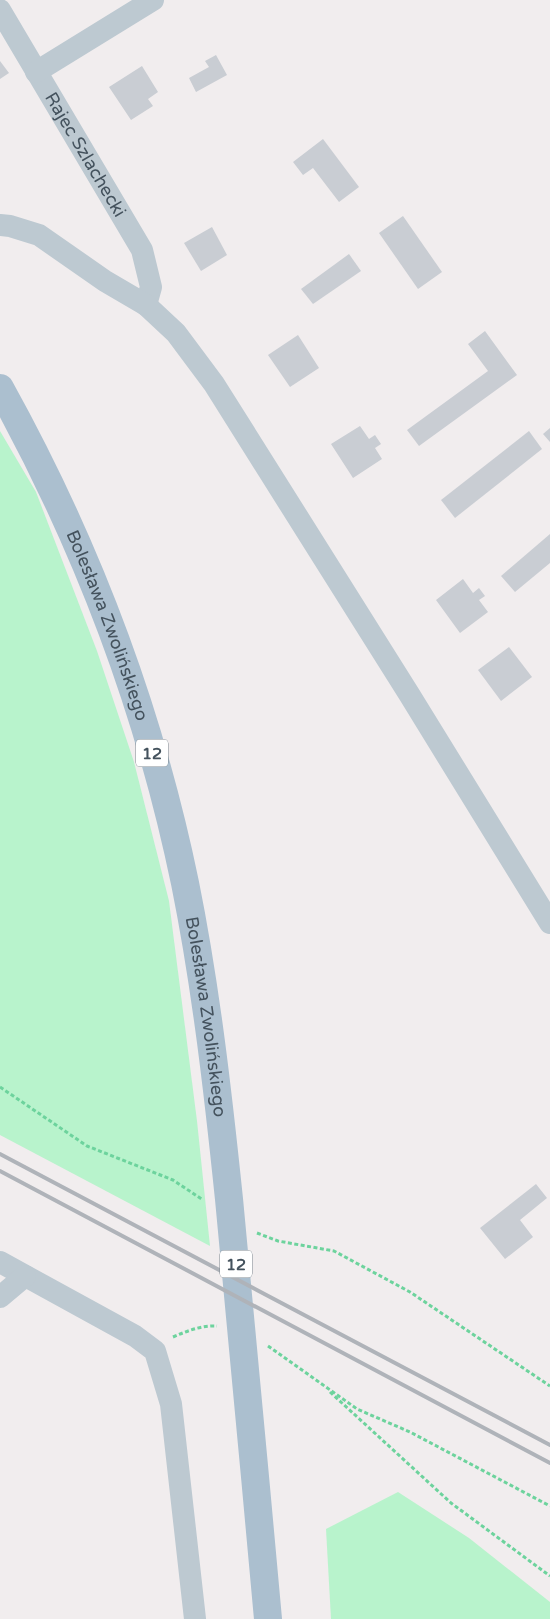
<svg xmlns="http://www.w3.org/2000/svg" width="550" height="1619" viewBox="0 0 550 1619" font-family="'Varela Round',sans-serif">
	<rect width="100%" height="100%" fill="#f1edee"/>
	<g fill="#b8f3cc">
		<polygon points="0,431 36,492 97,651 134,762 169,901 197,1121 210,1246 0,1135"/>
		<polygon points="398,1492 469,1538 550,1602 550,1619 331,1619 326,1529"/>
	</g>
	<g fill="#c9cdd3">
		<polygon points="216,55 227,75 196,92 189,78 209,67 205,61"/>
		<polygon points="0,61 9,73 0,79"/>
		<polygon points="142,66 158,92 148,99 153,106 131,120 109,87"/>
		<polygon points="323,139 359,187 339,202 313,168 303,175 293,162"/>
		<polygon points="403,216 442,272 418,289 379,233"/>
		<polygon points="212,227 227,255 201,271 184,243"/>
		<polygon points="349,254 361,271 313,304 301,289"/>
		<polygon points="485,331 517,375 419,446 407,430 488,371 468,344"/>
		<polygon points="298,335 319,368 290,387 268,355"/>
		<polygon points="360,426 369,439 375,435 381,444 375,448 382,459 353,478 331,444"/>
		<polygon points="550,428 550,442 543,434"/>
		<polygon points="529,431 542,449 455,518 441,500"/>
		<polygon points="550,534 550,563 515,592 501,576"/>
		<polygon points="463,579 473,593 479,588 485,596 479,600 488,612 460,633 436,600"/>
		<polygon points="509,647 532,677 501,701 478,670"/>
		<polygon points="536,1184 547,1198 520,1220 533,1237 505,1259 480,1228"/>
	</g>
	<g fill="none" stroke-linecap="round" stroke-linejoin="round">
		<g stroke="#6dd39d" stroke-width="3" stroke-dasharray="4 2.5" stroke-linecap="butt">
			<polyline points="0,1087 87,1146 173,1180 203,1200"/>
			<polyline points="257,1233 278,1241 334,1251 410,1292 550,1386"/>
			<path d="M173 1337C187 1331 202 1325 217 1326"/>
			<polyline points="268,1346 357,1409 410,1432 550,1506"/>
			<polyline points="330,1392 451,1503 550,1576"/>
		</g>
		<g stroke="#bdc9d1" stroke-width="22">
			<path id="s1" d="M0 10 142 250 151 287 146 305"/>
			<polyline points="36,72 153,0"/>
			<polyline points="0,225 10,226 39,235 105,281 146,305 176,333 214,384 409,694 550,923"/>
			<polyline points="0,1262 135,1336 155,1351 171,1404 195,1619"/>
			<polyline points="0,1297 25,1276"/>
		</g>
		<path stroke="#abbfcf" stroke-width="28" id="s2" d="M0 388C86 543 149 709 185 883 206 987 218 1093 229 1199 243 1339 255 1479 268 1619"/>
		<g stroke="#afb3b9" stroke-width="4">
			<polyline points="0,1154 550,1445"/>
			<polyline points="0,1171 550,1463"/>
		</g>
	</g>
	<g text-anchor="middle" stroke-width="5" stroke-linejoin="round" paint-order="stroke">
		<g fill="#fff" stroke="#7c868e" stroke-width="1">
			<rect x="136" y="739.5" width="32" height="27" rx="4"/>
			<rect x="220" y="1250.5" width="32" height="27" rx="4"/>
		</g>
		<g font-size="16" font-weight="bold" fill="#44525d">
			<text x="152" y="759">12</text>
			<text x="236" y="1270">12</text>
		</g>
		<g font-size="18" fill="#44525d" stroke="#fff">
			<text dy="6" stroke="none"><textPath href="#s1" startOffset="168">Rajec Szlachecki</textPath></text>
			<text dy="6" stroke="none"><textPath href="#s2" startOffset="261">Bolesława Zwolińskiego</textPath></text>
			<text dy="6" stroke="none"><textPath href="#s2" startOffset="666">Bolesława Zwolińskiego</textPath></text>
		</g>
	</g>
</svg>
